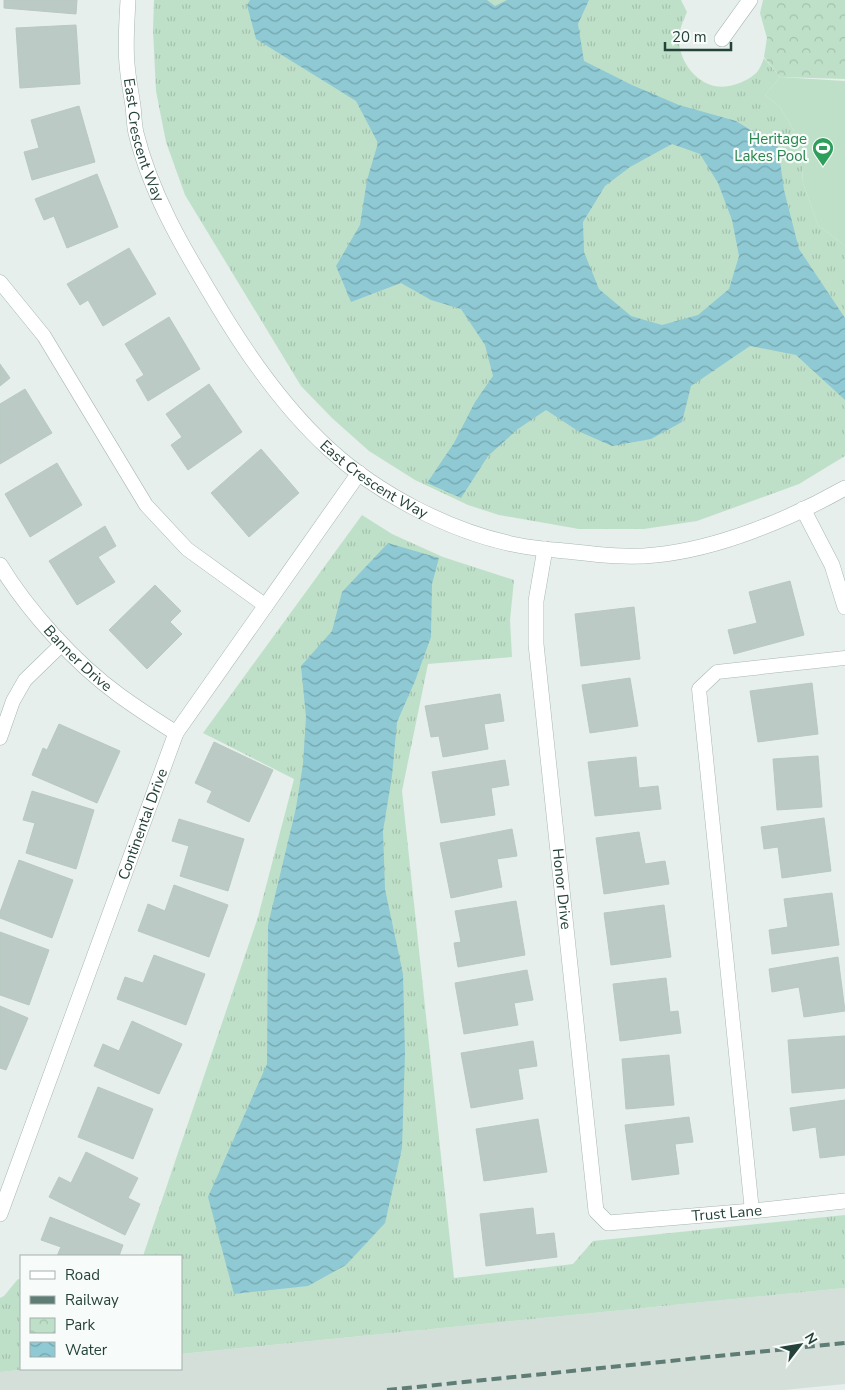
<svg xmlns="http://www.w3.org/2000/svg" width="845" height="1390" viewBox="0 0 845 1390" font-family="'Nunito Sans',sans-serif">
	<defs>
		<pattern id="grass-tufts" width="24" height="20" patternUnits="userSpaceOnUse" patternTransform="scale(1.25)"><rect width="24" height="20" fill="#bfe0c8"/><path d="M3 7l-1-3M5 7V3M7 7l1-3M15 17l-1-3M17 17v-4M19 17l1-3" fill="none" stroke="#a4c1ad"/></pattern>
		<pattern id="park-crowns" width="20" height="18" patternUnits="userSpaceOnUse" patternTransform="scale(1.25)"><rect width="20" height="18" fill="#bfe0c8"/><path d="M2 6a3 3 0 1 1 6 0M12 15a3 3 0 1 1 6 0" fill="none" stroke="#a4c1ad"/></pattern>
		<pattern id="water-waves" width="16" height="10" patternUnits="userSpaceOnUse" patternTransform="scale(1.25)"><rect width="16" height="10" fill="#8ec9d4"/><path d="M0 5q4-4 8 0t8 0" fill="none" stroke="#74a5ad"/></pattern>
	</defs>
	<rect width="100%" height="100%" fill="#e6efeb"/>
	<polygon fill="#d4dfda" points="845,1288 845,1384 784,1390 0,1390 0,1372 29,1369 181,1369 181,1354"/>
	<g fill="url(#grass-tufts)">
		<path d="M154 0H681L687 12C683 21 679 30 679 41 680 60 693 79 711 85 724 90 745 83 755 74 759 71 762 63 764 58L780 77 765 95 780 107 793 129 801 150 803 183 818 225 845 246V456L799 484 697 521 644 529H579L499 515 468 505 415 480 369 451 332 418 301 386 185 195 166 142 156 91 153 30Z"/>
		<polygon points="362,515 392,534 443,557 514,580 510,620 512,657 428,664 402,791 454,1278 573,1264 593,1241 845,1215 845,1288 181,1354 181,1256 143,1256 258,917 294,779 203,733"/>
		<polygon points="18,1279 21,1280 21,1369 29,1369 0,1372 0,1298 4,1296"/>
	</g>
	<polygon fill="url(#park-crowns)" points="763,0 845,0 845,79 780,77 764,57 767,38 760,13"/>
	<polygon fill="#bfe0c8" points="780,77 845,81 845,246 818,225 803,183 801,150 793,129 780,107 765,95"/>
	<g fill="url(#water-waves)" fill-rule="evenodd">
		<path d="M250 0H487L495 6 507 0H589L578 24 584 61 632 85 679 105 736 121 778 147 784 190 799 249 845 318V400L796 355 750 346 691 386 682 422 651 439 612 446 578 431 546 410 518 429 488 456 461 498 427 483 454 443 475 402 493 376 485 345 461 309 431 300 401 283 351 302 336 266 360 225 367 180 378 143 356 101 256 39 247 5ZM672 144 700 154 718 183 732 220 739 256 729 289 698 315 662 325 631 316 599 289 584 252 583 222 605 186 630 167Z"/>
		<polygon points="388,543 439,558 432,584 431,637 415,681 397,722 392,776 383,831 385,889 403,974 405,1054 402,1148 385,1223 346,1265 308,1286 234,1294 208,1197 267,1064 268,925 296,808 303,764 306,717 301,666 332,631 342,592"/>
	</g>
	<g fill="#bbcac4" stroke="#b8c9c2">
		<polygon points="4,0 77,0 76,14 4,8"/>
		<polygon points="76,25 80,84 20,88 16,28"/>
		<polygon points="79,106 95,162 32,180 24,152 39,148 31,120"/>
		<polygon points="97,174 118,227 67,248 54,216 44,220 35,199"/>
		<polygon points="129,248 156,294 103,326 88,300 80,305 67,284"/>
		<polygon points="169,317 200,369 148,401 136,380 144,375 125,344"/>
		<polygon points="0,364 10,378 0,386"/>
		<polygon points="209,384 242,432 188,470 171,445 182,437 166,414"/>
		<polygon points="25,389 52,433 0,464 0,404"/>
		<polygon points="261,449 299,493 249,537 211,493"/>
		<polygon points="57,463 82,505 30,537 5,494"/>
		<polygon points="105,526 116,546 98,557 115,582 77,605 49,561"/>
		<polygon points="790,581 804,635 734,654 728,630 757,623 749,592"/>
		<polygon points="155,585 181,611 170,622 182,634 147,669 109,630"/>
		<polygon points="634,607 640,659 581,666 575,614"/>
		<polygon points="630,678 638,726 590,733 582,685"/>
		<polygon points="812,683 818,734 758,742 750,691"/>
		<polygon points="500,694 504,721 484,724 488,749 443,757 439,736 431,737 425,706"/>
		<polygon points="59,724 120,751 97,803 32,775 43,748 47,750"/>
		<polygon points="214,742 273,770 249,822 207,802 212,791 195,783"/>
		<polygon points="818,756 822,807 777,810 773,759"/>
		<polygon points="636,757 639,788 658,786 661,809 595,816 588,762"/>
		<polygon points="505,760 509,785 491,788 495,815 441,823 432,772"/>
		<polygon points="32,791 94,810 76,869 26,853 35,823 23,820"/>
		<polygon points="824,818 831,871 782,878 778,847 764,849 761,827"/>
		<polygon points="179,819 244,839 228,891 180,876 189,846 172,841"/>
		<polygon points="512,829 517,856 497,859 502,887 451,898 440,843"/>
		<polygon points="639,832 645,864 665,861 669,884 604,894 596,838"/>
		<polygon points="19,860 73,880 52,938 0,918 0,912"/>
		<polygon points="174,885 228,905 209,957 138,931 148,904 165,911"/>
		<polygon points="832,893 839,945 772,954 769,930 788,927 784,899"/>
		<polygon points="516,901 525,955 458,967 454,943 461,942 455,911"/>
		<polygon points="664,905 671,957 611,965 604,913"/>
		<polygon points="0,932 49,950 29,1005 0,995"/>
		<polygon points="154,955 205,974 186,1025 117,999 125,977 143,983"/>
		<polygon points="838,957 845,1011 804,1017 799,987 772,992 769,969"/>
		<polygon points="527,970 533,1000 514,1003 518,1025 464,1034 455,983"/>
		<polygon points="666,978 670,1012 678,1011 681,1033 620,1041 613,984"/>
		<polygon points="0,1006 28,1018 6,1070 0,1068"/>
		<polygon points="132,1021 182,1044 159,1094 94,1066 103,1044 119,1051"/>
		<polygon points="845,1036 845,1088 792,1093 788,1040"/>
		<polygon points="533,1041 537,1066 518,1069 523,1099 471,1108 461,1053"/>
		<polygon points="669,1055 674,1105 626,1109 622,1059"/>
		<polygon points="98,1087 153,1109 133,1159 78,1137"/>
		<polygon points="845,1100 845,1155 820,1158 816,1127 793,1131 790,1108"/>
		<polygon points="689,1117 693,1142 675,1144 679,1174 632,1180 625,1125"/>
		<polygon points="538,1119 547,1172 484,1181 476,1129"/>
		<polygon points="86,1152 138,1178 128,1198 140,1204 125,1235 49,1197 59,1177 71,1183"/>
		<polygon points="533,1208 536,1235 554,1233 557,1257 486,1266 480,1214"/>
		<polygon points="50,1217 123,1245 119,1256 57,1256 61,1247 41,1240"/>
	</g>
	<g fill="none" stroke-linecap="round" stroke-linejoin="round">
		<g stroke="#a8b8b2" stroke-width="15">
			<g id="lane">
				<polyline points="0,282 44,336 146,505 187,549 266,606"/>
				<polyline points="0,738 13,701 25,680 61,645"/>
				<polyline points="752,1211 699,689 717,672 845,658"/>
			</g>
		</g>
		<g stroke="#a8b8b2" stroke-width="16">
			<g id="street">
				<path id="s1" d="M128 0C127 21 125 43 127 64 128 78 131 92 133 106 134 115 134 124 136 133 151 194 183 248 215 301 247 355 283 407 329 449 378 494 451 532 517 545 536 549 556 550 575 552 601 555 629 558 655 555 718 549 790 519 845 488"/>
				<polyline points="722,39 750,0"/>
				<polyline points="803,509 832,565 845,607"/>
				<path id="s2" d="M545 549 536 601V644L596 1211 608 1223 752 1211 845 1201"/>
				<path id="s3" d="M0 565C28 611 75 663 119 695 137 708 157 721 176 733"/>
				<path id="s4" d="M0 1214 176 733 359 473"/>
			</g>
		</g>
		<use href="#lane" stroke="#fff" stroke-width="14"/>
		<use href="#street" stroke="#fff" stroke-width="15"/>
		<polyline stroke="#5f7d75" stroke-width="4" stroke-dasharray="10 5" stroke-linecap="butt" points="387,1390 845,1343"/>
	</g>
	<defs>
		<g id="stadium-pin" transform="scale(1.125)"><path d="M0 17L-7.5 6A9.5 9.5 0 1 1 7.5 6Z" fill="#2e9e5b" stroke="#f7fbf9"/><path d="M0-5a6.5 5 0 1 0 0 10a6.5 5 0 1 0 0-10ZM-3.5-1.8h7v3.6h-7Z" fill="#fff"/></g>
	</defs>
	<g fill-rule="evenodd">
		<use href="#stadium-pin" x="823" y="148"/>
	</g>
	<g text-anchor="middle" stroke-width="4.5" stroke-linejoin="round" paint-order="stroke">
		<g font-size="15" fill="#27864d" stroke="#f7fbf9" text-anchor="end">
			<text x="807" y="144">Heritage<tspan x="807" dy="17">Lakes Pool</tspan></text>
		</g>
		<g font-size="15" fill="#24423a" stroke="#f7fbf9">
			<text dy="5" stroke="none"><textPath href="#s1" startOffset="142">East Crescent Way</textPath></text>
			<text dy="5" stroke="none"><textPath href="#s1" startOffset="562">East Crescent Way</textPath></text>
			<text dy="5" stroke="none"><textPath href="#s3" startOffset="122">Banner Drive</textPath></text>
			<text dy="5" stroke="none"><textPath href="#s4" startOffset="415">Continental Drive</textPath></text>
			<text dy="5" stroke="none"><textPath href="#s2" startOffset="342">Honor Drive</textPath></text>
			<text dy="5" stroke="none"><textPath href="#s2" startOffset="802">Trust Lane</textPath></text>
		</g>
	</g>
	<rect x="20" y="1255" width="162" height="115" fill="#f7fbf9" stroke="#a3b1ad"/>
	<rect x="30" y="1271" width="25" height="8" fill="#ffffff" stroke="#a3b1ad"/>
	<text x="65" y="1280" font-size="15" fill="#24423a">Road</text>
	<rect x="30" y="1296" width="25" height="8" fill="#5f7d75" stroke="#a3b1ad"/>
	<text x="65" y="1305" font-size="15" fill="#24423a">Railway</text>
	<rect x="30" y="1318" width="25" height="15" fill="url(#park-crowns)" stroke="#a3b1ad"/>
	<text x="65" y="1330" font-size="15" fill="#24423a">Park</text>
	<rect x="30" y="1342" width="25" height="15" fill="url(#water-waves)" stroke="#a3b1ad"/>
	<text x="65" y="1355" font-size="15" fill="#24423a">Water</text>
	<g transform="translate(800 1345) rotate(59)" stroke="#f7fbf9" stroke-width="4" paint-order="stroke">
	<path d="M0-4L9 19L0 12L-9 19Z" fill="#24423a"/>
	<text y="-8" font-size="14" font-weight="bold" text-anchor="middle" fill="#24423a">N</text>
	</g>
	<path d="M665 42v8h66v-8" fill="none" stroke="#24423a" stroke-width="2.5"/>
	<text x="672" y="42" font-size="15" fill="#24423a" stroke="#f7fbf9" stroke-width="4" paint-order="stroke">20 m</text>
</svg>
